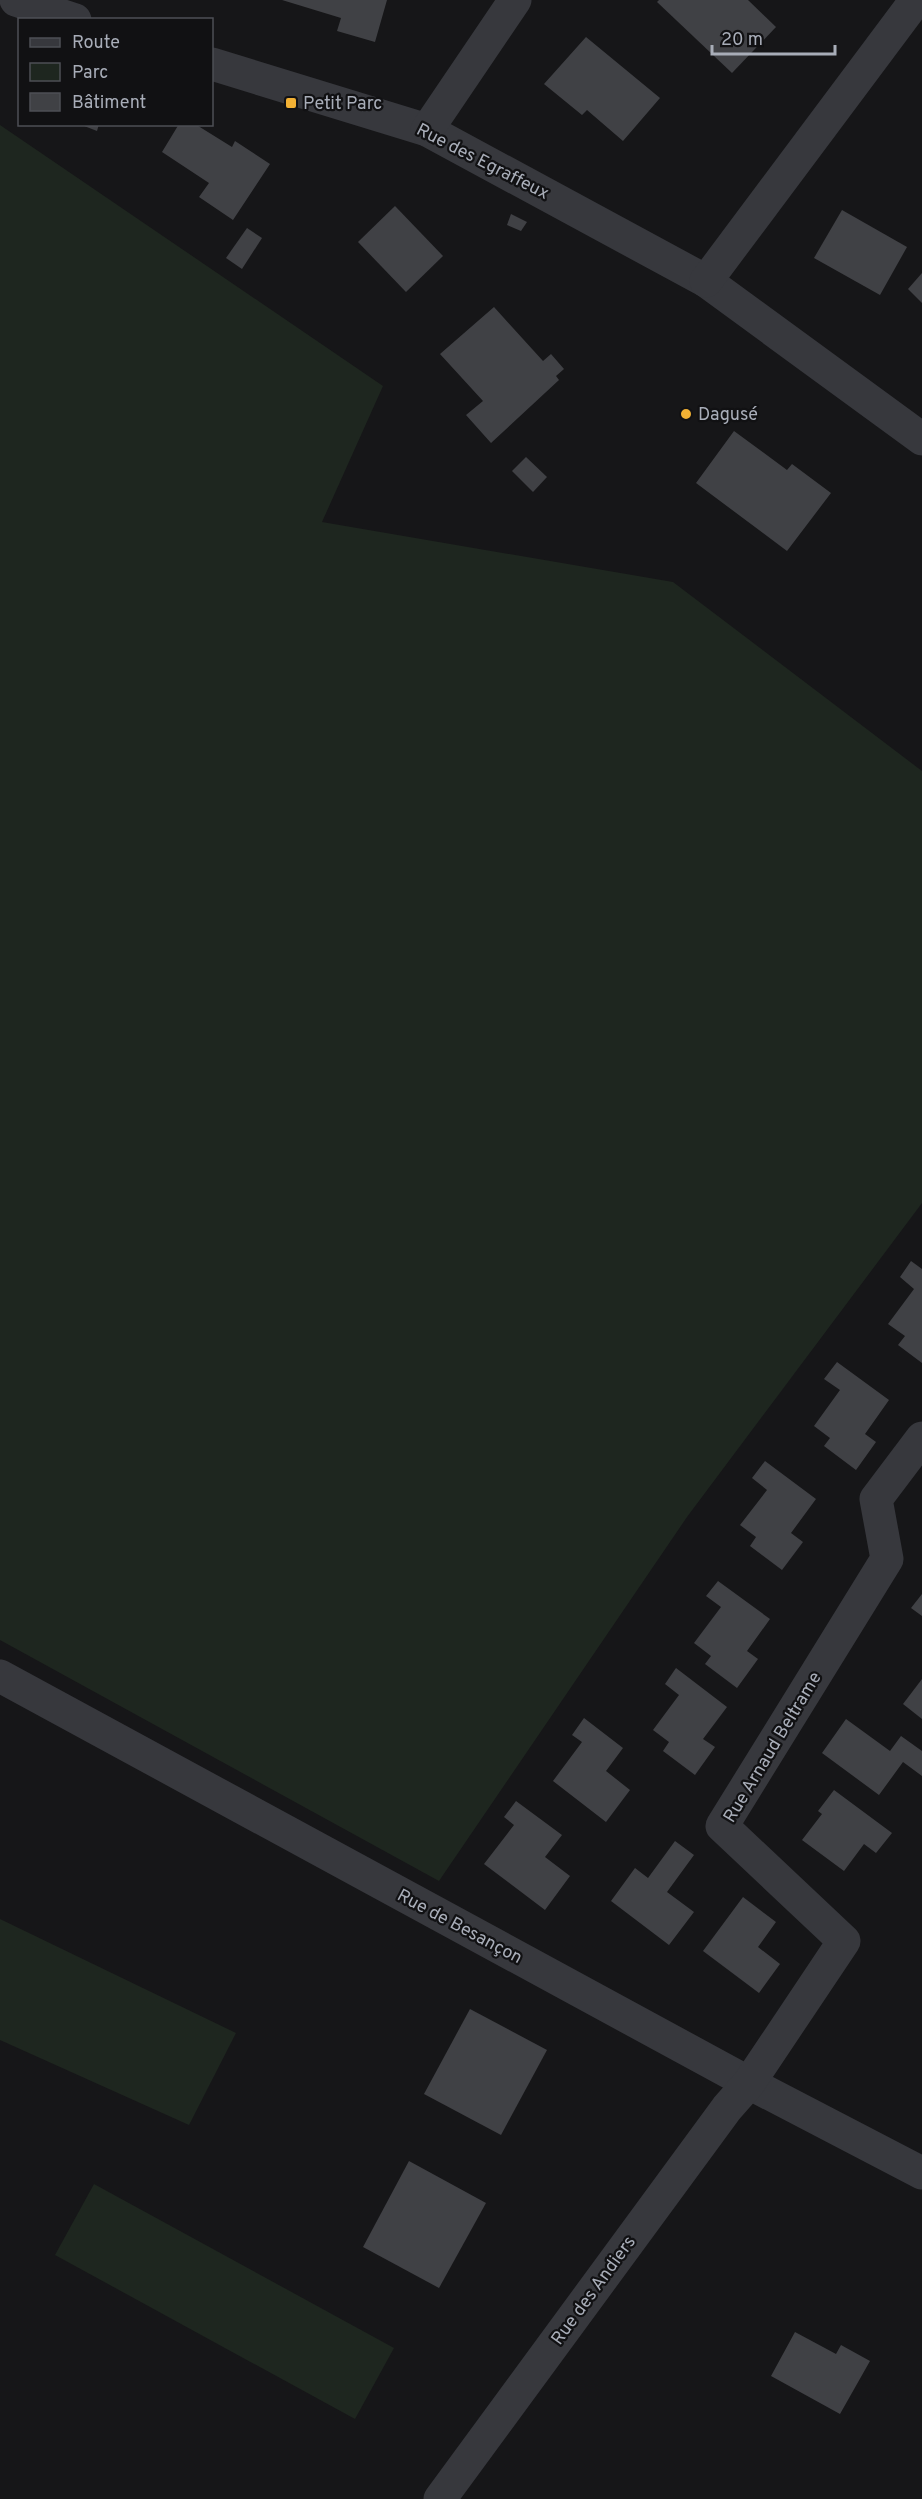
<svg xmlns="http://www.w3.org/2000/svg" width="922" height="2499" viewBox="0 0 922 2499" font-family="Overpass,sans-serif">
	<rect width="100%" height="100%" fill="#161618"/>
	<g fill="#1e261f">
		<polygon points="0,125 383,386 322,522 673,582 922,771 922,1203 687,1517 439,1881 0,1640"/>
		<polygon points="0,1919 236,2033 189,2125 0,2040"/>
		<polygon points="94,2184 394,2348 355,2419 55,2255"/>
	</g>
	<g fill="#404145">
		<polygon points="282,0 387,0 375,42 337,31 341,18"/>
		<polygon points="659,0 748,0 776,27 732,73 657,2"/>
		<polygon points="586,37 660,98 623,141 587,110 582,115 544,84"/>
		<polygon points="79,124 99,124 97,131"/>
		<polygon points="179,124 195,124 232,147 235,141 270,164 233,220 199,197 209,183 162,152"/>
		<polygon points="395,206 443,256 406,292 358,242"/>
		<polygon points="842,210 907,247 880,295 814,258"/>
		<polygon points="511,214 527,222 521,231 507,225"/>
		<polygon points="247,228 262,238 242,269 226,258"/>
		<polygon points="922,273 922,303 908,289"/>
		<polygon points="494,307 543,361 551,354 564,369 556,376 559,380 491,443 466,415 483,401 440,354"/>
		<polygon points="734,431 787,470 792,464 831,493 787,551 696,483"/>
		<polygon points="526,457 547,477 533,492 512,471"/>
		<polygon points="911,1261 922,1269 922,1363 898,1345 905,1336 888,1324 914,1289 900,1277"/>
		<polygon points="837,1362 889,1400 865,1434 876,1442 856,1470 824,1446 830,1438 814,1426 840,1390 824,1379"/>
		<polygon points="765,1461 816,1499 791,1533 803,1542 782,1570 750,1546 756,1537 740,1525 767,1490 752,1478"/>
		<polygon points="718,1581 770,1619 747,1651 758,1659 737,1688 705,1664 711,1656 694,1643 721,1607 706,1596"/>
		<polygon points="922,1594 922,1616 911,1608"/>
		<polygon points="676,1668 727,1707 703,1739 715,1747 695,1775 663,1751 669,1742 653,1730 679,1695 665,1684"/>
		<polygon points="922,1679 922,1719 903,1704"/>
		<polygon points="584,1718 623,1748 606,1771 630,1790 606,1822 553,1781 582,1742 572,1735"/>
		<polygon points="846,1719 890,1751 901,1736 922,1751 922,1776 903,1762 879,1795 822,1753"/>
		<polygon points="834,1790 892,1833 876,1853 864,1844 844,1871 802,1840 822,1814 818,1811"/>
		<polygon points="516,1801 562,1835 545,1857 570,1876 545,1910 484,1864 514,1825 504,1817"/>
		<polygon points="675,1841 694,1855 667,1892 694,1912 669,1945 611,1901 635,1868 648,1878"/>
		<polygon points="743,1897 776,1922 758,1947 780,1964 759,1993 703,1951"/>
		<polygon points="470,2009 547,2050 501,2135 424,2094"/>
		<polygon points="409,2161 486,2203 439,2288 363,2247"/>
		<polygon points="795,2332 836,2354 841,2345 870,2361 840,2414 771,2376"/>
	</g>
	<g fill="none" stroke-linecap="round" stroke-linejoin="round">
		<g stroke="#37383d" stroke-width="33">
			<polyline points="16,0 75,20"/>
			<polyline points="212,64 427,130 706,281 922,439"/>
			<polyline points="427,130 515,0"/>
			<polyline points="706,281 916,0"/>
			<polyline points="0,1676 749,2083 922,2173"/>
			<polyline points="440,2499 727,2108 749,2083 844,1941 722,1826 887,1559 876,1499 922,1438"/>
		</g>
	</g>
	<g fill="#f2b134" stroke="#111113" stroke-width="2">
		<rect x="285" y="97" width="12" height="12" rx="3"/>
		<circle cx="686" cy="414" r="6"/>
	</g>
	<g text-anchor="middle" stroke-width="4.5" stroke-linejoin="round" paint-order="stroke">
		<g font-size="18" fill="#a8adb8" stroke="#111113" text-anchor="start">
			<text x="303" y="109">Petit Parc</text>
			<text x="698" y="420">Dagusé</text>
		</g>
		<g font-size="18" fill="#a8adb8" stroke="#111113">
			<text transform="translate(483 161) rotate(27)" y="6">Rue des Egraffeux</text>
			<text transform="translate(772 1747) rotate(-59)" y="6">Rue Arnaud Beltrame</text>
			<text transform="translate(460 1926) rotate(28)" y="6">Rue de Besançon</text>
			<text transform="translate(593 2290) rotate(-54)" y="6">Rue des Andiers</text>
		</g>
	</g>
	<rect x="18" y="18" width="195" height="108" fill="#111113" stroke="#4d4f55" stroke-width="1.5"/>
	<rect x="30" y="38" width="30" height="9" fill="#37383d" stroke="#4d4f55" stroke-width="1.5"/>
	<text x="72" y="48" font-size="18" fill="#a8adb8">Route</text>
	<rect x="30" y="63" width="30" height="18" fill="#1e261f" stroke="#4d4f55" stroke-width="1.5"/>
	<text x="72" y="78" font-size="18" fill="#a8adb8">Parc</text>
	<rect x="30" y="93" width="30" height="18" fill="#404145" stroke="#4d4f55" stroke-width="1.5"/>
	<text x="72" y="108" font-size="18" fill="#a8adb8">Bâtiment</text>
	<path d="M712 45v9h123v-9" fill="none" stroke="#a8adb8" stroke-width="3"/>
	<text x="721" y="45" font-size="18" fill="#a8adb8" stroke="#111113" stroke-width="4.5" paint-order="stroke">20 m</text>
</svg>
